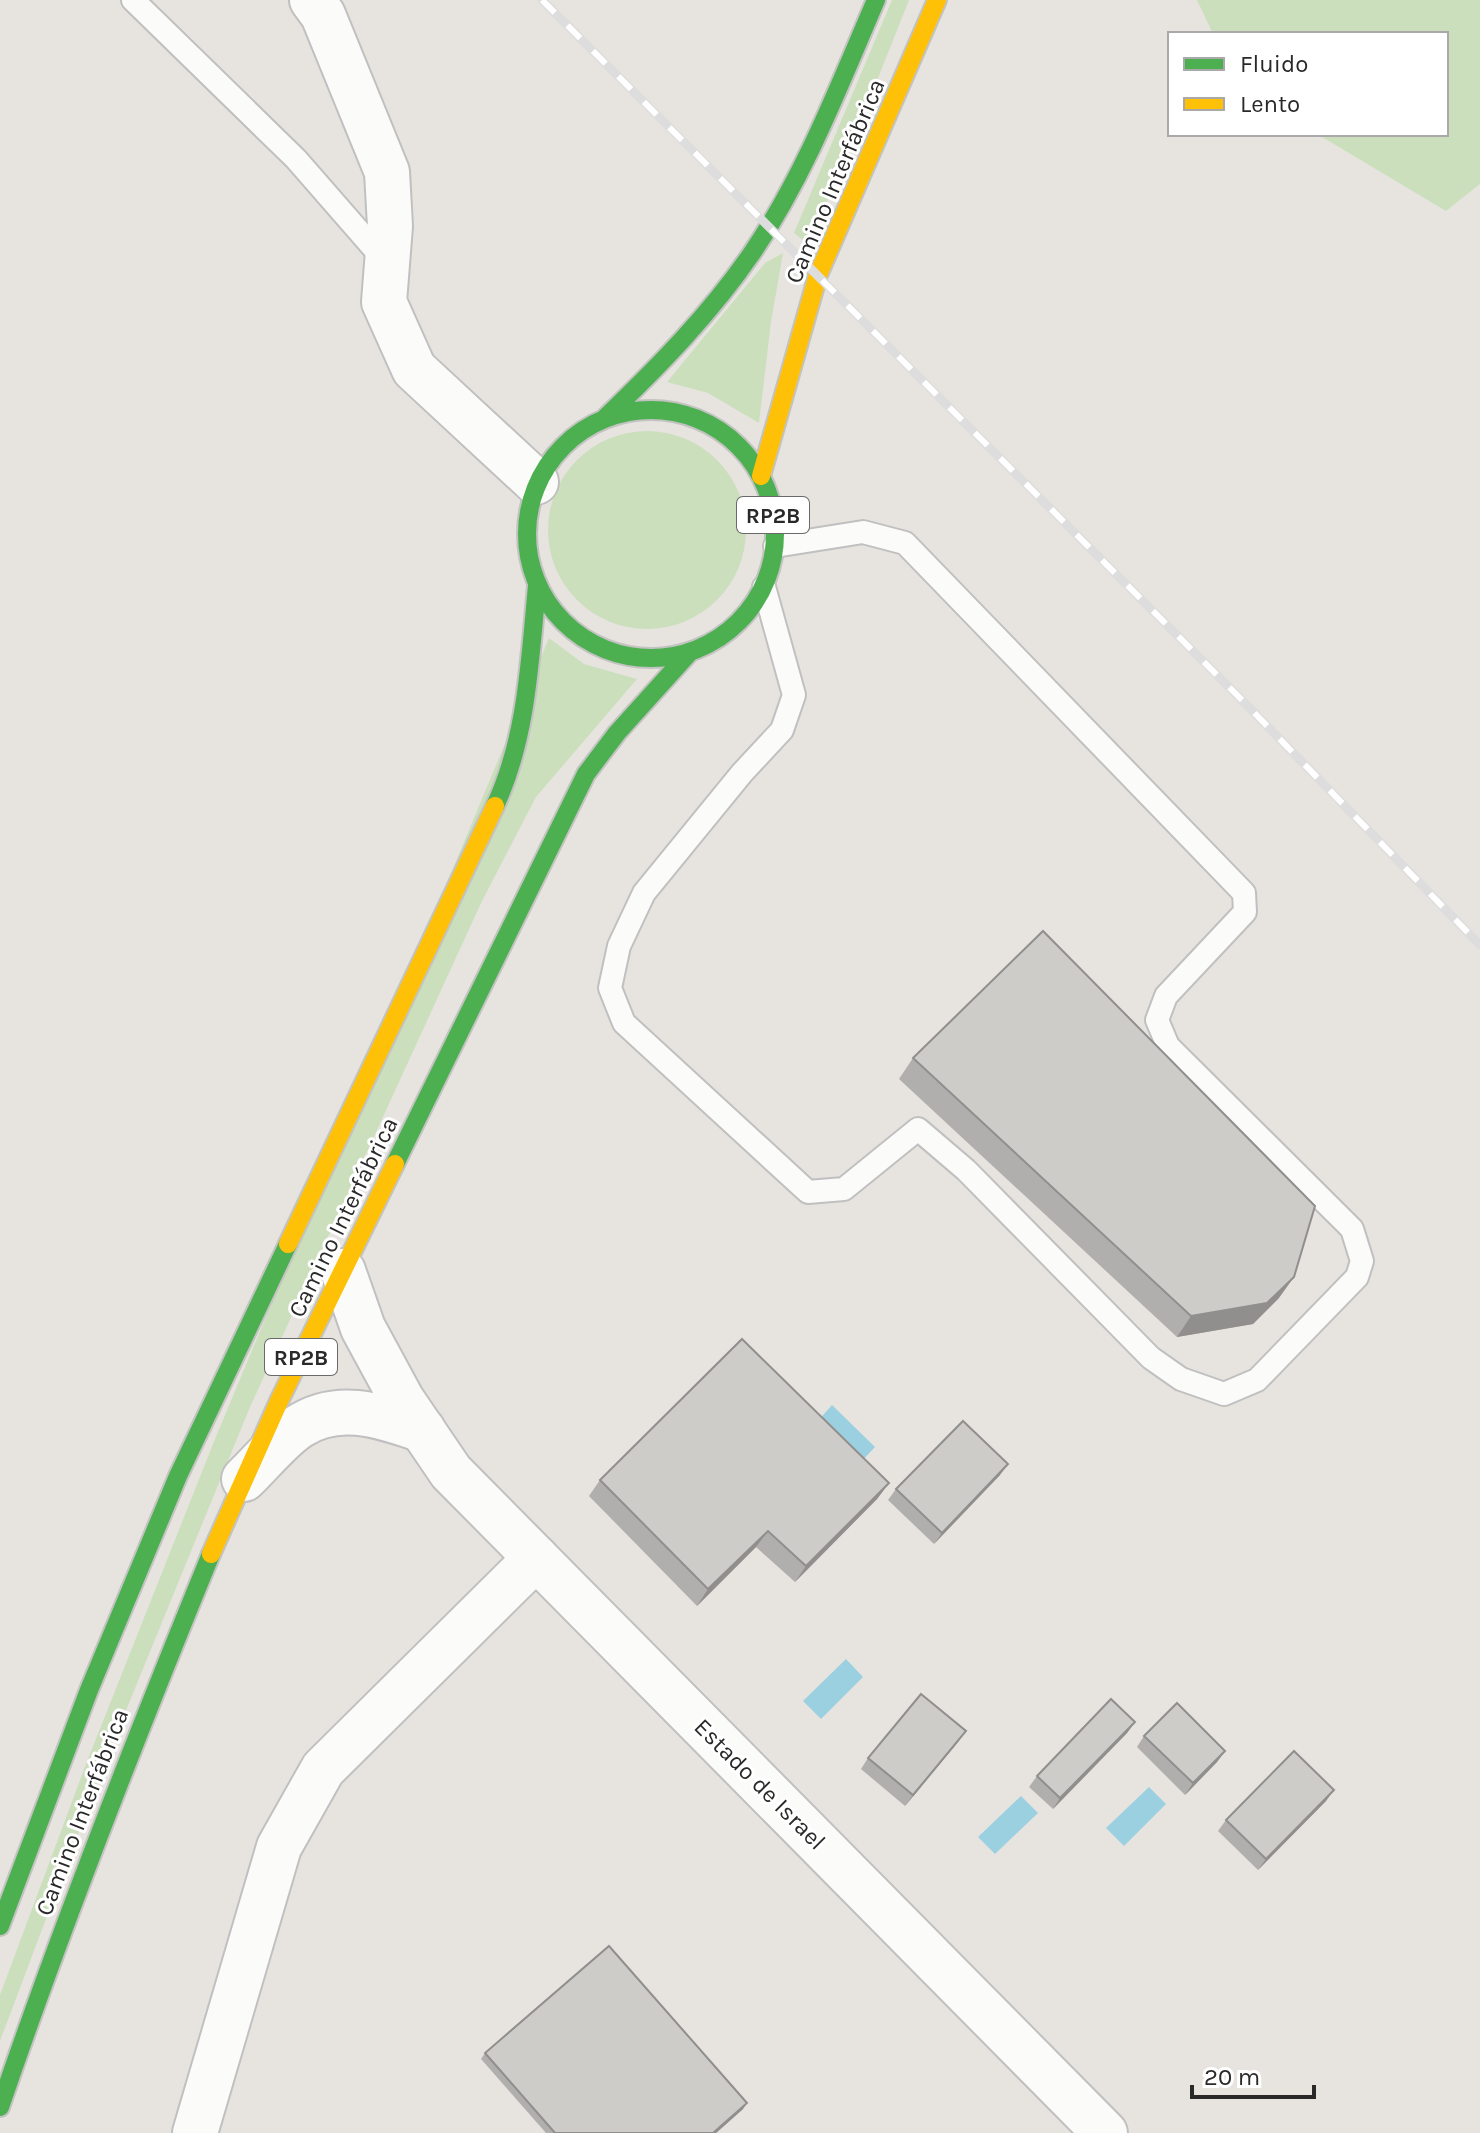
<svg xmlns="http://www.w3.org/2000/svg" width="1480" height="2133" viewBox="0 0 1480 2133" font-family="Karla,sans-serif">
	<rect width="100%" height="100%" fill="#e7e4e0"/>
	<g fill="#cbdfbc">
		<polygon points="892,0 909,0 841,171 808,244 794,233"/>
		<polygon points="1197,0 1480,0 1480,184 1446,211 1317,134 1446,134 1446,34 1213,34"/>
		<polygon points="783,253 771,322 759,423 708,393 667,382 765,263"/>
		<circle cx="647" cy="530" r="99"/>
		<polygon points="549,638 584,664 637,679 536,797 482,901 250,1407 109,1752 0,2041 0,1995 86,1764 213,1444"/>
	</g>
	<g fill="#9bd0e1">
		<polygon points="832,1405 875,1447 858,1465 816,1423"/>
		<polygon points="846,1659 863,1677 821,1719 803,1701"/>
		<polygon points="1149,1787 1166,1804 1124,1846 1106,1828"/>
		<polygon points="1021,1796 1038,1813 995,1854 978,1837"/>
	</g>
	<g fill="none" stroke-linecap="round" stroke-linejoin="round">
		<g stroke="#c1c0c1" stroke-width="26">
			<g id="lane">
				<polyline points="133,0 296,159 385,261"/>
				<polyline points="764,587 794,695 782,730 742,773 644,893 619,946 610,988 624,1023 808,1192 844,1189 918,1129 966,1170 1151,1358 1181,1379 1224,1394 1257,1380 1357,1277 1362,1261 1352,1229 1168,1046 1157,1020 1166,996 1245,912 1244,893 905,543 863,532 775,546"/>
			</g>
		</g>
		<g stroke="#c1c0c1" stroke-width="48">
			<g id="street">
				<polyline points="312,0 323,15 387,172 390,226 384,302 414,369 536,482"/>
				<polyline points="343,1271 363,1328 402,1400 451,1472 1105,2133"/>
				<path d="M244 1479C261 1463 278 1441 298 1427 338 1400 381 1416 423 1430"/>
				<polyline points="195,2133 279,1847 323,1769 536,1558"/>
			</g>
		</g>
		<g stroke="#c3c3c1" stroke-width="22">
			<g id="fast">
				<circle cx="651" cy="534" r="124"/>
				<path d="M606 417C659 366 711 313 752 253 805 175 839 86 876 0"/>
				<path d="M495 806C527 738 530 659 537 586"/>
				<polyline points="395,1164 586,774 617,733 690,652"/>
				<polyline points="0,1926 89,1690 178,1476 288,1244"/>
				<path d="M0 2107C64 1920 136 1737 211 1554"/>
			</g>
		</g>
		<g stroke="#c3c3c1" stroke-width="22">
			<g id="slow">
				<polyline points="761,476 818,275 937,0"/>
				<polyline points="288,1244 495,806"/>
				<polyline points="211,1554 280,1399 395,1164"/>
			</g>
		</g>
		<use href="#lane" stroke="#fbfbfa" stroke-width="22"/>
		<use href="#street" stroke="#fbfbfa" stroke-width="44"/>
		<use href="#fast" stroke="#4caf50" stroke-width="18"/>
		<use href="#slow" stroke="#ffc107" stroke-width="18"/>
		<g stroke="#ddddde" stroke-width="9">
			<polyline id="rail" points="542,0 1237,695 1480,945"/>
		</g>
		<use href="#rail" stroke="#fff" stroke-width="6" stroke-dasharray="18" stroke-linecap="butt"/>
	</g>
	<g fill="#b1afad">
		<polygon points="913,1058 1279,1298 1253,1324 1177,1337 899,1079"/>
		<polygon points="1000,1475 934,1544 888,1500 896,1489"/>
		<polygon points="600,1480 889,1483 877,1499 795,1582 756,1547 697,1606 589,1496"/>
		<polygon points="1135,1722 1127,1733 1053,1809 1029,1787 1037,1776"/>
		<polygon points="1144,1736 1225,1751 1217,1762 1185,1795 1137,1747"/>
		<polygon points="958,1742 905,1806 861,1769 868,1758"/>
		<polygon points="1326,1801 1258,1870 1218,1831 1226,1820"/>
		<polygon points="485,2053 743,2109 716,2133 546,2133 481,2059"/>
	</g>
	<g fill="#908f8d">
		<polygon points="1294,1277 1279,1298 1253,1324 1177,1337 1191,1316"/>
		<polygon points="1008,1464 1000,1475 934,1544 942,1533"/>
		<polygon points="889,1483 877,1499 795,1582 806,1566"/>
		<polygon points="768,1531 756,1547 697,1606 708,1589"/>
		<polygon points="1135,1722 1127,1733 1053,1809 1060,1798"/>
		<polygon points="966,1731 958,1742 905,1806 913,1795"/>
		<polygon points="1225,1751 1217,1762 1185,1795 1193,1783"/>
		<polygon points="1334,1790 1326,1801 1258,1870 1266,1859"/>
		<polygon points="747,2103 743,2109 716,2133 713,2133"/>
	</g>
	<g fill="#ceccc9" stroke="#908f8d" stroke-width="2">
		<polygon points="1043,931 1315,1206 1294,1277 1267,1303 1191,1316 913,1058"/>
		<polygon points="742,1339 889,1483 806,1566 768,1531 708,1589 600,1480"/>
		<polygon points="963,1421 1008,1464 942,1533 896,1489"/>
		<polygon points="921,1694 966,1731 913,1795 868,1758"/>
		<polygon points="1111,1699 1135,1722 1060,1798 1037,1776"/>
		<polygon points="1177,1703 1225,1751 1193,1783 1144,1736"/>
		<polygon points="1294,1751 1334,1790 1266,1859 1226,1820"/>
		<polygon points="609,1946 747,2103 713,2133 555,2133 485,2053"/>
	</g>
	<g text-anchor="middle" stroke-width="6" stroke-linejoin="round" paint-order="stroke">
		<g fill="#fff" stroke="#696969" stroke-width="2">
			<rect x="737" y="497" width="72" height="36" rx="6"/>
			<rect x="265" y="1339" width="72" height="36" rx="6"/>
		</g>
		<g font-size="22" font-weight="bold" fill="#292929">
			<text x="773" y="523">RP2B</text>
			<text x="301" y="1365">RP2B</text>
		</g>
		<g font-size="24" fill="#292929" stroke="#fff">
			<text transform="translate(835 181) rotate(-67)" y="8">Camino Interfábrica</text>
			<text transform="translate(343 1217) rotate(-64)" y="8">Camino Interfábrica</text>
			<text transform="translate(760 1784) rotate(45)" y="8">Estado de Israel</text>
			<text transform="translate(82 1812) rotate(-69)" y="8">Camino Interfábrica</text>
		</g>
	</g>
	<rect x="1168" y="32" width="280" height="104" fill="#ffffff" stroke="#a9a9a9" stroke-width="2"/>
	<rect x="1184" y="58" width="40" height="12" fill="#4caf50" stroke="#a9a9a9" stroke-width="2"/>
	<text x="1240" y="72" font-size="24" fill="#292929">Fluido</text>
	<rect x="1184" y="98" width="40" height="12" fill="#ffc107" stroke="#a9a9a9" stroke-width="2"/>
	<text x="1240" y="112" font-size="24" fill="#292929">Lento</text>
	<path d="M1192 2085v12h122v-12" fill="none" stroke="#292929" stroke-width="4"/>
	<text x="1204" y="2085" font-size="24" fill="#292929" stroke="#ffffff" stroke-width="6" paint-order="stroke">20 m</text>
</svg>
